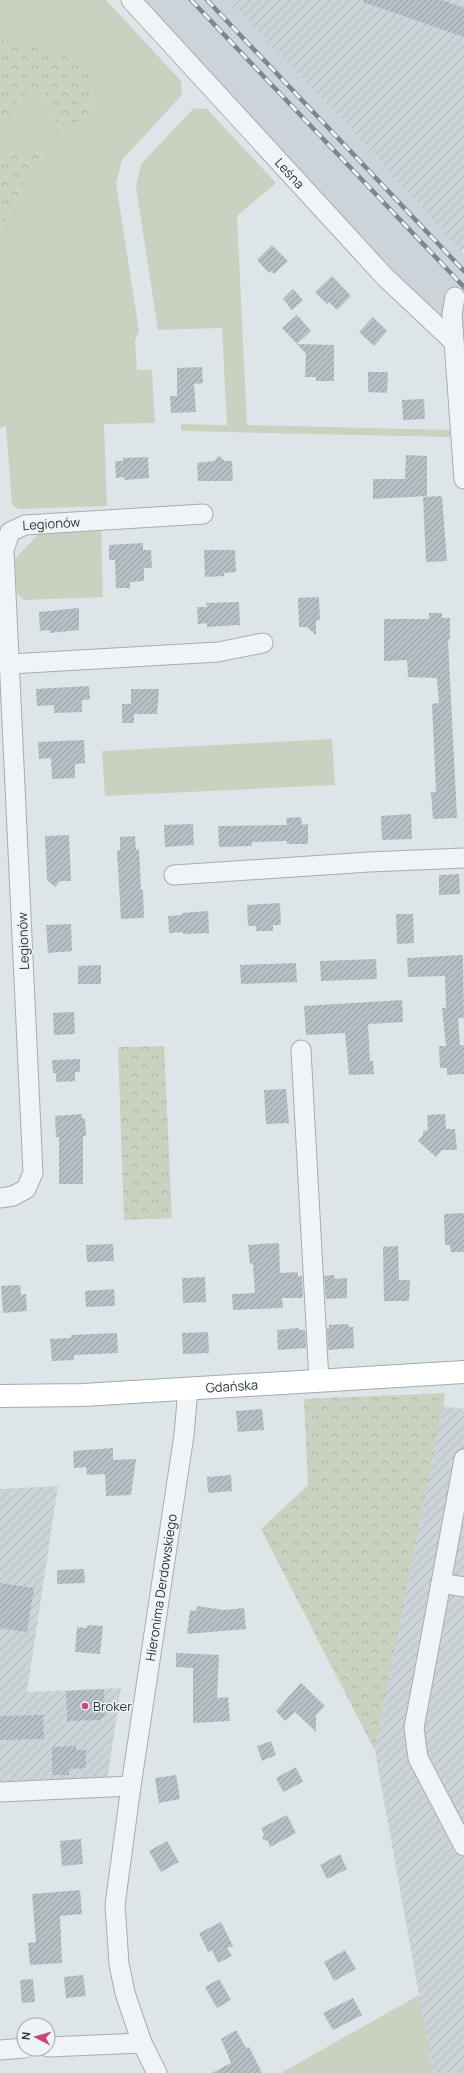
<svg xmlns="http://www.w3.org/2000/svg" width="464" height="2073" viewBox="0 0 464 2073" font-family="Manrope,sans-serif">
	<defs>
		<pattern id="industrial-furrows" width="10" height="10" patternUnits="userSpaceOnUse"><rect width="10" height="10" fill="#cdd4d9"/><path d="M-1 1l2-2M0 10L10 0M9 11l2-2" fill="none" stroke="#b0b7bb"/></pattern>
		<pattern id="forest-crowns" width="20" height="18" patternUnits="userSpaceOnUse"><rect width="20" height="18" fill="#c9d1c0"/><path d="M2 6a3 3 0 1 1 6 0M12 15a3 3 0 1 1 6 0" fill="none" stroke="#adb4a6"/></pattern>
		<pattern id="building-hatch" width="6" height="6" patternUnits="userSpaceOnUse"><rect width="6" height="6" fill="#b6bfc4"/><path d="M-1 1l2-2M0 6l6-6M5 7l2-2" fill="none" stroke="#949ca1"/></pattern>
	</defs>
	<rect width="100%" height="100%" fill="#dee5e8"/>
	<polygon fill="#cdd4d9" points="138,0 227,0 345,123 464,254 464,343 393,272"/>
	<g fill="url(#industrial-furrows)">
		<polygon points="227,0 464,0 464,249 460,251 345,123"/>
		<polygon points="443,1406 464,1409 464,2073 433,2073 375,1751"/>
		<polygon points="58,1486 27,1692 121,1688 107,1781 0,1787 0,1489"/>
	</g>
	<g fill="#c9d1c0">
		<polygon points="0,0 106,0 181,81 182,95 122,160 116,183 139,331 135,341 137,370 152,370 155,423 104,424 107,506 18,509 12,504 6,426 0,428 0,231 27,178 45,154 20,149 0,162 0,128 13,120 19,98 35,88 45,92 46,110 63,130 93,111 92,76 0,38"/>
		<polygon points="194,108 207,109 276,183 237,216 247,425 450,430 450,437 181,431 181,424 227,425 222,328 158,330 136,187 141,164"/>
		<polygon points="101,530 103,597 24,600 17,594 15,559 39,533"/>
		<polygon points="332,739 335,785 105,796 102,751"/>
		<polygon points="419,1995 433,2073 281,2073"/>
	</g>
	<g fill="url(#forest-crowns)">
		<polygon points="0,38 13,43 62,54 92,76 93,111 64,130 46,110 45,92 35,88 19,98 13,120 0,128"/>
		<polygon points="20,149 45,154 27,178 0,231 0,162"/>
		<polygon points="164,1046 172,1218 124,1220 118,1047"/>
		<polygon points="445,1393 443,1406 375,1751 261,1529 308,1485 304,1399"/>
	</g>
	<g fill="url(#building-hatch)">
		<polygon points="363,0 442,0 464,8 464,37 363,2"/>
		<polygon points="272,245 288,261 274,274 271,271 269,273 257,260"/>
		<polygon points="332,276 351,296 337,310 329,302 327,304 315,292"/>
		<polygon points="293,289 303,300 292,310 283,299"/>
		<polygon points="297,315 311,331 297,344 282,328"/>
		<polygon points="373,317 387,331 374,346 359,332"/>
		<polygon points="297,344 334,345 334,381 316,381 316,377 305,377 306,354"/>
		<polygon points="202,367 203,383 194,384 196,412 171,413 170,396 177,396 177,368"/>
		<polygon points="368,372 388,372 387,393 368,392"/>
		<polygon points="424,399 425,419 403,420 402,400"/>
		<polygon points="406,455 427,456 427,496 373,499 373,479 405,479"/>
		<polygon points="219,456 225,461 232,461 233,481 198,481 197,463 214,461"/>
		<polygon points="148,457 149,478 124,480 124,477 116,478 115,461 123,461 123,458"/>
		<polygon points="442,496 447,561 426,562 423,497"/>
		<polygon points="143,543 143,550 151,550 152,568 144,568 144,581 130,582 130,588 116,588 115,560 109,560 109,545"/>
		<polygon points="204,550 235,550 236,572 224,573 224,576 205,577"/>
		<polygon points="319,597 320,620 316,620 316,635 307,627 299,627 298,598"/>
		<polygon points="239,602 240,625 207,627 207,623 198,624 197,607 207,607 206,603"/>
		<polygon points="79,608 79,630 50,633 50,630 40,631 39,612"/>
		<polygon points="429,613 442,613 442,618 450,618 450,639 448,640 457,818 433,819 431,792 436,792 432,704 439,703 437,678 408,677 407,660 384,661 384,619 429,619"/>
		<polygon points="89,686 90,699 82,700 82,712 54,713 54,705 37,706 36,689"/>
		<polygon points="131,689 159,689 157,714 134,714 134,723 122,723 122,704 131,704"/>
		<polygon points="84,740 85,763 75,764 75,778 52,779 51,758 39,759 38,742"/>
		<polygon points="411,814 412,839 382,840 381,816"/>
		<polygon points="301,817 302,825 308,824 308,844 287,844 287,841 252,842 252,846 219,847 218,826 287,825 286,818"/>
		<polygon points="193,824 194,845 165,847 164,825"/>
		<polygon points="69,835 71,881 60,881 55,887 47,880 45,836"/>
		<polygon points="135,836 136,850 139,849 141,890 143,890 144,918 121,919 117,851 120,850 120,837"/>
		<polygon points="459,874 460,894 439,895 439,875"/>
		<polygon points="280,903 281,925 273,925 273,931 256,931 256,926 248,926 247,905"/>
		<polygon points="208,911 209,933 183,934 183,932 169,933 168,916 182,915 182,913"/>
		<polygon points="396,914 413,914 414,943 397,944"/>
		<polygon points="71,924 72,951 48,953 46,925"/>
		<polygon points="463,955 464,1018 458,1018 460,1045 464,1045 464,1074 447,1075 447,1068 440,1068 439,1046 446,1046 442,1008 446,1008 445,976 408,977 407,958"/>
		<polygon points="376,959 377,979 321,981 320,961"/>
		<polygon points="296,963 297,982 241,984 240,965"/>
		<polygon points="101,965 101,984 78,984 78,966"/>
		<polygon points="402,1000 403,1022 368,1024 370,1061 373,1061 374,1074 349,1075 345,1033 306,1035 304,1006"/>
		<polygon points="74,1012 75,1034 54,1035 53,1013"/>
		<polygon points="80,1059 80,1072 75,1072 75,1081 56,1082 56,1073 53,1073 52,1060"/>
		<polygon points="286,1089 289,1123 266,1124 264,1090"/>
		<polygon points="82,1114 82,1119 85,1118 86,1136 83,1136 83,1184 59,1184 59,1137 56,1137 55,1116"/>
		<polygon points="445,1114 446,1129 455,1129 457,1150 442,1150 436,1157 418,1141 423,1135 423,1131 428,1130 427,1115"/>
		<polygon points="464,1213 464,1252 451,1252 450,1245 445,1245 444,1214"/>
		<polygon points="279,1243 280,1273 298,1272 298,1277 302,1276 303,1298 282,1298 283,1308 233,1310 232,1294 255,1293 253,1264 250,1264 248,1245"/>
		<polygon points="113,1244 114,1261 87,1262 86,1245"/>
		<polygon points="398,1246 399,1280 410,1280 409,1301 384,1301 383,1247"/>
		<polygon points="334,1275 335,1279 347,1278 347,1298 326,1299 324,1276"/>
		<polygon points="205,1277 206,1302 183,1303 182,1278"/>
		<polygon points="20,1285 21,1295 26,1294 27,1311 3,1313 1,1286"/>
		<polygon points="114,1289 115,1306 86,1307 85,1291"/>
		<polygon points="348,1324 349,1327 353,1327 354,1348 328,1350 327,1328 329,1328 329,1325"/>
		<polygon points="299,1328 299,1330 305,1330 306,1348 278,1350 277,1330"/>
		<polygon points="208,1332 209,1353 183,1354 182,1333"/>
		<polygon points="117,1333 118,1353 74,1355 74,1360 52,1361 50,1339 71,1338 71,1335"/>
		<polygon points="262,1409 264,1430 238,1432 236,1411"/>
		<polygon points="113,1448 113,1460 136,1459 131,1495 106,1496 105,1474 87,1475 86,1467 74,1468 73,1451"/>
		<polygon points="231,1475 232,1491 208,1493 207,1477"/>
		<polygon points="84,1569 85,1583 57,1584 57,1570"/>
		<polygon points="0,1583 34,1588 27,1632 0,1628"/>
		<polygon points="197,1606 224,1610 244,1608 246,1629 187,1634 190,1610 196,1611"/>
		<polygon points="87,1625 103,1626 100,1654 75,1652 77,1627 87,1628"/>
		<polygon points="176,1653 219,1655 217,1698 228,1697 230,1721 193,1723 193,1668 176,1667"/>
		<polygon points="301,1683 325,1706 316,1715 316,1732 295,1712 285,1721 276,1711"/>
		<polygon points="104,1689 105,1714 100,1720 67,1721 66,1691"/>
		<polygon points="43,1715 44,1739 0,1740 0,1716"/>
		<polygon points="271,1741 276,1755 262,1761 257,1746"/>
		<polygon points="76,1746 76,1750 86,1750 86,1768 69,1769 69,1775 52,1775 52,1747"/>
		<polygon points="296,1767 303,1782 283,1792 276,1778"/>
		<polygon points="176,1775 180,1799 159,1803 155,1778"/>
		<polygon points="287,1815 296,1833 270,1847 268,1841 262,1839 264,1834 261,1828"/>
		<polygon points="81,1839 83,1864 62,1866 60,1841"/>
		<polygon points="167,1841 179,1862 161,1872 149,1851"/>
		<polygon points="340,1854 347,1869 327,1879 320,1865"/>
		<polygon points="80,1890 82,1914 60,1916 62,1963 30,1965 28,1943 36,1942 32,1894"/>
		<polygon points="221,1922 233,1946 227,1948 232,1956 218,1963 212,1950 208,1952 199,1933"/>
		<polygon points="345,1950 356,1969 334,1981 324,1962"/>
		<polygon points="83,1975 86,1996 66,1998 64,1977"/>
		<polygon points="33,1979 35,2002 22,2003 20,1980"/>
		<polygon points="219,1979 231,2000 217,2008 205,1987"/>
		<polygon points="353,1998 362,2015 333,2030 323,2013"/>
		<polygon points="236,2030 246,2048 249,2047 262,2073 212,2073 231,2063 221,2039"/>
	</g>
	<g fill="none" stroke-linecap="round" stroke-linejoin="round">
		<g stroke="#a4adb2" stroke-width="21">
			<g id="minor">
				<path id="s1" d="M131 0 385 277 454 342"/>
				<polyline points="455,297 452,314 464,479"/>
				<polyline points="10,664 218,652 263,643"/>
				<polyline points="174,875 369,862 464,858"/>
				<polyline points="301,1050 319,1381"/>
				<path id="s2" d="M0 1198 13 1196 26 1189 33 1173 4 550 10 532 25 525 203 514"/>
				<polyline points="464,1459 414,1728 418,1758 464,1846"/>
				<polyline points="441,1583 464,1587"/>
				<polyline points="0,1792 131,1786"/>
				<polyline points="48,2047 142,2043"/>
				<polyline points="0,2050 24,2048"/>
				<path id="s3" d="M157 2073 142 2043 125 1993 119 1964 115 1905 131 1786 184 1435 188 1389"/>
			</g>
		</g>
		<g stroke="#9eacb3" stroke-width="24">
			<g id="major">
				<path id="s4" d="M0 1396 83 1395 464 1372"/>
			</g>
		</g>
		<use href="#minor" stroke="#f1f4f6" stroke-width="19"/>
		<use href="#major" stroke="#fff" stroke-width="22"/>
		<g stroke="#788891" stroke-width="4.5">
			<g id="rail">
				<polyline points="191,0 464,287"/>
				<polyline points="207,0 464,271"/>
			</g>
		</g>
		<use href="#rail" stroke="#eef3f5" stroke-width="3" stroke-dasharray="9" stroke-linecap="butt"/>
	</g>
	<circle fill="#ca467f" stroke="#eef3f5" stroke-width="1.5" cx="85" cy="1706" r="4"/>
	<g text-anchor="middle" stroke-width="3" stroke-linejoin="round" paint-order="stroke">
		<g font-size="13" fill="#28363e" stroke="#eef3f5">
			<text dy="5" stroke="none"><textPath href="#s1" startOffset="235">Leśna</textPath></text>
			<text dy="5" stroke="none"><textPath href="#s2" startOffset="731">Legionów</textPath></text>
			<text transform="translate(23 941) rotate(-92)" y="5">Legionów</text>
			<text dy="5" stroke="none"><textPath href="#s4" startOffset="232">Gdańska</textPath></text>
			<text dy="5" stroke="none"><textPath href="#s3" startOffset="496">Hieronima Derdowskiego</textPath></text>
		</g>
		<g font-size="13" fill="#28363e" stroke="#eef3f5" text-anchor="start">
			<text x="93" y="1711">Broker</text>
		</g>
	</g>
	<g transform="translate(36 2037) rotate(276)"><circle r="19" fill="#eef3f5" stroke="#9fa7ac"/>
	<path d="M0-3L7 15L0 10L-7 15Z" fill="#ca467f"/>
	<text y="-6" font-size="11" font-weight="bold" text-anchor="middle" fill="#28363e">N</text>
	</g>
</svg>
